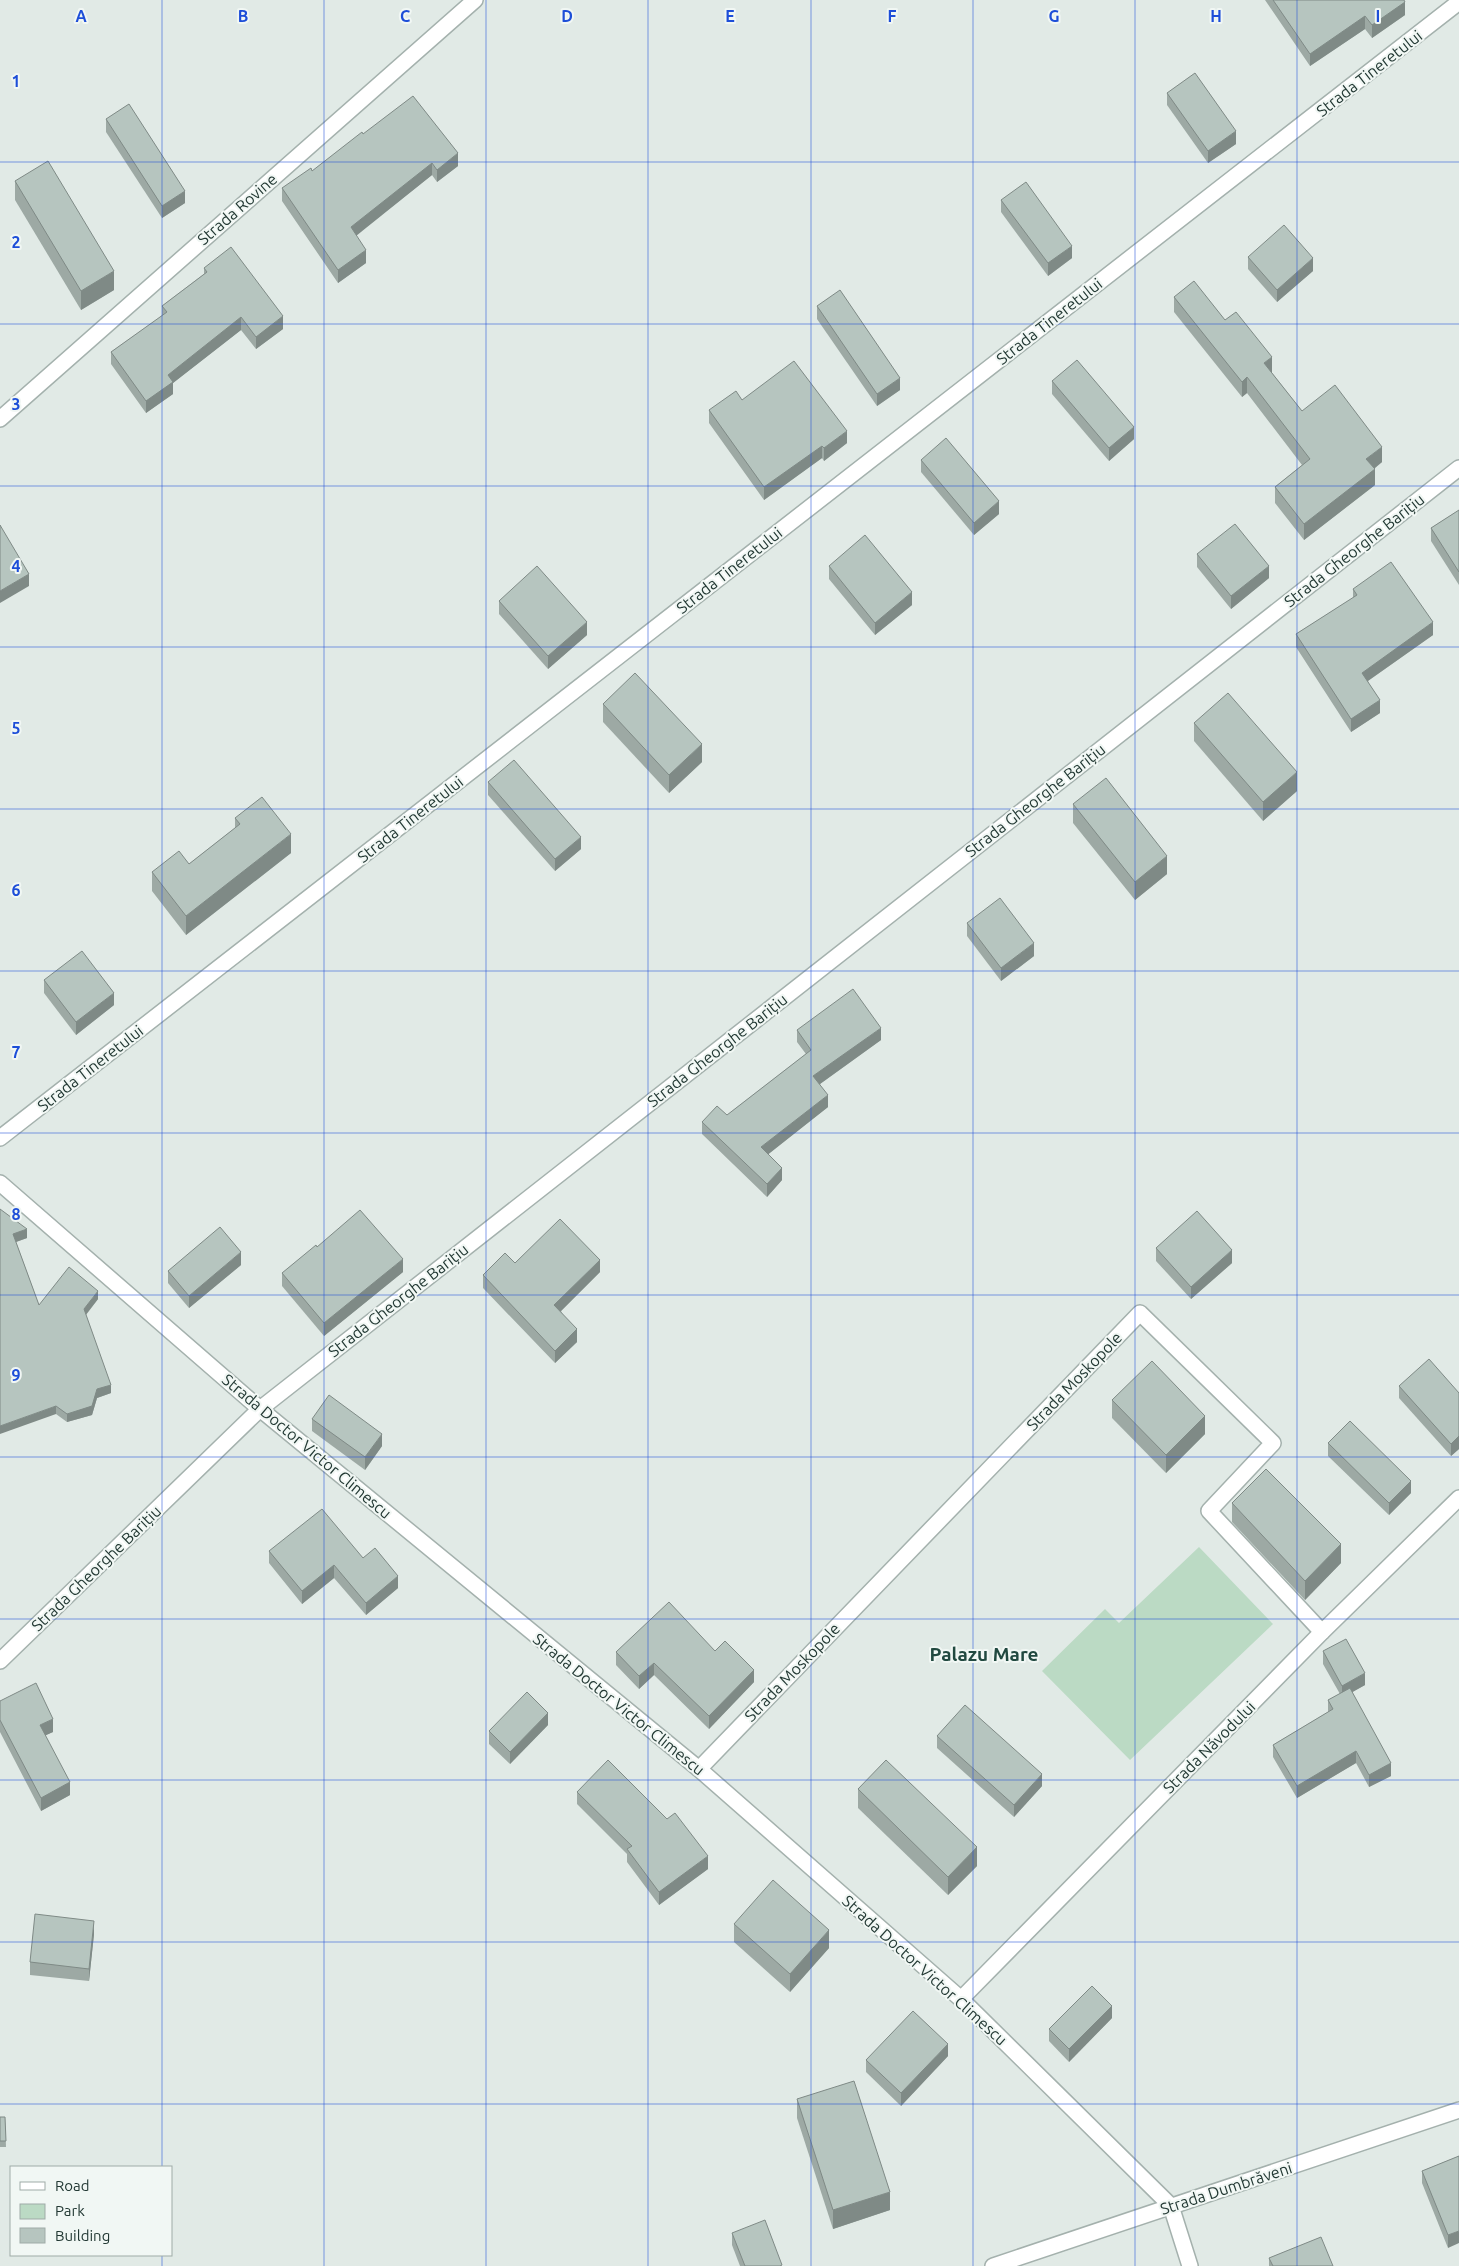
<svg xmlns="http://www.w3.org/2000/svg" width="1459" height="2266" viewBox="0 0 1459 2266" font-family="Ubuntu,sans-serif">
	<rect width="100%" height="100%" fill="#e1eae6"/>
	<polygon fill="#bbdac4" points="1199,1547 1273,1624 1130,1760 1042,1671 1105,1609 1119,1623"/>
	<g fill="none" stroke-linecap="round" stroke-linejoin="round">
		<g stroke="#a4b1ad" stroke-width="18">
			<g id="minor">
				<polyline points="0,419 475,0"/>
				<polyline points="0,1138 1459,2"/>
				<polyline points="0,1183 260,1409 699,1769 961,1999 1171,2206 1190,2266"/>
				<polyline points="0,1661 260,1409 1459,468"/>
				<polyline points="699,1769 1140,1313 1273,1443 1209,1511 1322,1632"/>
				<polyline points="961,1999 1322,1632 1459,1498"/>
			</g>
		</g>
		<g stroke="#a4b1ad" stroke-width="18">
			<polyline id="tertiary" points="993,2266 1459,2110"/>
		</g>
		<use href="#minor" stroke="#fff" stroke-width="15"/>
		<use href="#tertiary" stroke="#fff" stroke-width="15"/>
	</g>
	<g fill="#9da9a4">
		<polygon points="1265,0 1404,0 1405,15 1372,38 1365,29 1310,66"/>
		<polygon points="1167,93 1236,144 1208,163 1167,105"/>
		<polygon points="106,119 185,203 162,218 106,132"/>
		<polygon points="363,134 458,166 437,182 432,175 356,235 366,263 338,283 282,201 282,188 312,171"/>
		<polygon points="15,181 114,290 81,310 15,200"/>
		<polygon points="1001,200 1072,258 1048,276 1001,212"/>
		<polygon points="1248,257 1313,271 1277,302 1248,269"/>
		<polygon points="204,268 283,329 256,349 241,330 173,383 173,394 146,413 111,364 111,352 162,316 162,306 204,274"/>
		<polygon points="1174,297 1225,320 1272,373 1302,411 1382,462 1374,469 1375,485 1304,540 1275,503 1275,487 1302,465 1247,393 1242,397 1174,312"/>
		<polygon points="817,306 900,390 877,406 817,319"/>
		<polygon points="1052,381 1134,439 1109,461 1052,394"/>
		<polygon points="742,400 847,443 824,461 822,458 764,500 709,423 709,410"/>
		<polygon points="921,460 999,514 974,535 921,472"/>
		<polygon points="1459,510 1459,585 1431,541 1431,528"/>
		<polygon points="1197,554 1269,578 1231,609 1197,567"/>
		<polygon points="829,566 912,605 875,635 829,579"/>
		<polygon points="1353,589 1433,635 1368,681 1380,713 1351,732 1296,647 1296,634 1353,598"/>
		<polygon points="499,601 587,635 548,669 499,614"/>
		<polygon points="603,704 702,762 669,793 603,722"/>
		<polygon points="1194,723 1297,791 1263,821 1194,741"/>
		<polygon points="488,782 581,849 555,871 488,795"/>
		<polygon points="1073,804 1167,874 1135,900 1073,823"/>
		<polygon points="235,818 291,853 186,935 152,891 152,872 189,864 235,828"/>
		<polygon points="967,923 1034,956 1001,981 967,936"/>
		<polygon points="44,980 114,1005 76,1035 44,993"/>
		<polygon points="797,1030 881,1040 820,1084 828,1107 768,1154 782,1180 767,1197 702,1134 702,1122 727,1115 806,1054 797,1042"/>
		<polygon points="0,1209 27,1238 16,1242 39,1305 98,1299 86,1315 111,1393 97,1398 92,1415 67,1422 56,1414"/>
		<polygon points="317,1247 403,1272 324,1336 282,1286 282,1273"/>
		<polygon points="1156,1248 1232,1263 1191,1299 1156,1261"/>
		<polygon points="515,1263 600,1272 561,1311 577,1342 555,1363 483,1288 483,1275"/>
		<polygon points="241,1265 189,1308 168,1283 168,1271"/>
		<polygon points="1399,1386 1459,1393 1459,1449 1451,1456 1399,1398"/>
		<polygon points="1112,1400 1205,1434 1166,1473 1112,1418"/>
		<polygon points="312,1419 382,1446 365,1470 312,1431"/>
		<polygon points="1328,1443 1411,1493 1389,1515 1328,1456"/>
		<polygon points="1232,1503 1341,1563 1305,1600 1232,1522"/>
		<polygon points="269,1551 363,1558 398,1588 366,1615 334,1578 302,1604 269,1563"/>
		<polygon points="715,1651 754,1682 709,1729 654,1675 639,1689 616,1665 616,1652"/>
		<polygon points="1323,1651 1365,1685 1352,1692 1391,1776 1369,1787 1356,1763 1297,1798 1273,1757 1273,1745 1328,1712 1328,1700 1340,1694 1323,1664"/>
		<polygon points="0,1701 53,1732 45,1735 70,1795 41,1811 0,1732"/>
		<polygon points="548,1725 510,1764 489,1744 489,1731"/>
		<polygon points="937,1736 1042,1786 1014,1817 937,1748"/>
		<polygon points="858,1789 977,1866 948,1895 858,1808"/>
		<polygon points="577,1792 708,1869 659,1905 627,1862 627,1854 577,1804"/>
		<polygon points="734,1924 829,1948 790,1992 734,1942"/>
		<polygon points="94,1934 89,1981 30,1975 30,1962"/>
		<polygon points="1112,2018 1069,2062 1049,2041 1049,2029"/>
		<polygon points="948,2056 901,2106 866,2072 866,2060"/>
		<polygon points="797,2099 890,2210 833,2229 797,2118"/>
		<polygon points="0,2117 5,2117 6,2147 0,2147"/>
		<polygon points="1459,2156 1448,2248 1422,2183 1422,2171"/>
		<polygon points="732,2233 782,2266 740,2266 732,2245"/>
		<polygon points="1269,2258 1333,2266 1269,2266"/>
	</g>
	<g fill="#7f8a86">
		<polygon points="1405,2 1405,15 1372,38 1372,25"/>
		<polygon points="1365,16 1365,29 1310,66 1310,54"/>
		<polygon points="1236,131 1236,144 1208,163 1208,151"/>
		<polygon points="458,153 458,166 437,182 437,170"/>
		<polygon points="432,163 432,175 351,240 351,227"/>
		<polygon points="185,191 185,203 162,218 162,206"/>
		<polygon points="1072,246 1072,258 1048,276 1048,263"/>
		<polygon points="366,250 366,263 338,283 338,270"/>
		<polygon points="1313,258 1313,271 1277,302 1277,290"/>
		<polygon points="114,271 114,290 81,310 81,291"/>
		<polygon points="283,316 283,329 256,349 256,337"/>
		<polygon points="241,317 241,330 173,383 173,394 146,413 146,401 168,375"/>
		<polygon points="1272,357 1272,373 1264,379 1264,363"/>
		<polygon points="1247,377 1247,393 1242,397 1242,382"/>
		<polygon points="900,378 900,390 877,406 877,394"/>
		<polygon points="1134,427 1134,439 1109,461 1109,448"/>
		<polygon points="847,431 847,443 824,461 824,448"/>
		<polygon points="822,446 822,458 764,500 764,487"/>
		<polygon points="1382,447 1382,462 1366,475 1366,459"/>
		<polygon points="1375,469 1375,485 1304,540 1304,524"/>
		<polygon points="999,501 999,514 974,535 974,523"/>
		<polygon points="1269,566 1269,578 1231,609 1231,596"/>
		<polygon points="29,574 29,586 0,603 0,591"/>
		<polygon points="912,592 912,605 875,635 875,623"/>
		<polygon points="587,622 587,635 548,669 548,656"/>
		<polygon points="1433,622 1433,635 1362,685 1362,673"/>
		<polygon points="1380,700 1380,713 1351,732 1351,719"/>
		<polygon points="702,744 702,762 669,793 669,775"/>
		<polygon points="1297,772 1297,791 1263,821 1263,802"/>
		<polygon points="291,834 291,853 186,935 186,916"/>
		<polygon points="581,837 581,849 555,871 555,859"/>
		<polygon points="1167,856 1167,874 1135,900 1135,882"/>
		<polygon points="1034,943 1034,956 1001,981 1001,968"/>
		<polygon points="114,993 114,1005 76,1035 76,1022"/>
		<polygon points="881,1028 881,1040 813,1089 813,1076"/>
		<polygon points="828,1095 828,1107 761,1160 761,1147"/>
		<polygon points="782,1168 782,1180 767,1197 767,1184"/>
		<polygon points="27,1229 27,1238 13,1243 13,1234"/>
		<polygon points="1232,1250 1232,1263 1191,1299 1191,1287"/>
		<polygon points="241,1252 241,1265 189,1308 189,1296"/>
		<polygon points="403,1259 403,1272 324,1336 324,1323"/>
		<polygon points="600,1260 600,1272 554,1318 554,1305"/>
		<polygon points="98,1291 98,1299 84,1317 84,1309"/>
		<polygon points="577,1329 577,1342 555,1363 555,1351"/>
		<polygon points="111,1385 111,1393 97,1398 92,1415 67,1422 67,1414 97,1389"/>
		<polygon points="56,1406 56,1414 0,1434 0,1426"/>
		<polygon points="1205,1416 1205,1434 1166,1473 1166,1455"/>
		<polygon points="382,1434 382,1446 365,1470 365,1457"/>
		<polygon points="1459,1436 1459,1449 1451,1456 1451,1444"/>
		<polygon points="1411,1481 1411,1493 1389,1515 1389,1503"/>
		<polygon points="1341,1544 1341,1563 1305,1600 1305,1581"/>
		<polygon points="334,1565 334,1578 302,1604 302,1591"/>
		<polygon points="398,1576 398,1588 366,1615 366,1603"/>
		<polygon points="654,1663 654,1675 639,1689 639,1676"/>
		<polygon points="754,1670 754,1682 709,1729 709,1716"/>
		<polygon points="1365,1673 1365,1685 1342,1698 1342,1686"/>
		<polygon points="548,1713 548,1725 510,1764 510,1752"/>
		<polygon points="53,1719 53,1732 40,1738 40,1725"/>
		<polygon points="1356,1751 1356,1763 1297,1798 1297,1786"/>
		<polygon points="1391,1763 1391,1776 1369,1787 1369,1775"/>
		<polygon points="1042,1774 1042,1786 1014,1817 1014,1805"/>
		<polygon points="70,1782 70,1795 41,1811 41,1798"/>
		<polygon points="977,1847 977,1866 948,1895 948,1877"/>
		<polygon points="708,1856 708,1869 659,1905 659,1892"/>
		<polygon points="94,1921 94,1934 89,1981 89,1969"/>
		<polygon points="829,1930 829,1948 790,1992 790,1974"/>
		<polygon points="1112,2006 1112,2018 1069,2062 1069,2049"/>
		<polygon points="948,2044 948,2056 901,2106 901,2093"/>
		<polygon points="890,2192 890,2210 833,2229 833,2210"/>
		<polygon points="1459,2231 1459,2243 1448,2248 1448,2235"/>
	</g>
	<g fill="#b6c5bf" stroke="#7f8a86">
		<polygon points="1273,0 1404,0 1405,2 1372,25 1365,16 1310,54"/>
		<polygon points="1195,73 1236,131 1208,151 1167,93"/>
		<polygon points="413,96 458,153 437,170 432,163 351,227 366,250 338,270 282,188 311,168 312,171 362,132 363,134"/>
		<polygon points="129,104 185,191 162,206 106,119"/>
		<polygon points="48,161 114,271 81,291 15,181"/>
		<polygon points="1026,182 1072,246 1048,263 1001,200"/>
		<polygon points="1284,225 1313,258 1277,290 1248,257"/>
		<polygon points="231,247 283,316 256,337 241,317 168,375 173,382 146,401 111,352 167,312 162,306 207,272 204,268"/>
		<polygon points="1194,281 1225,320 1236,312 1272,357 1264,363 1302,411 1335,385 1382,447 1366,459 1375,469 1304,524 1275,487 1310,459 1247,377 1242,382 1174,297"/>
		<polygon points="840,290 900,378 877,394 817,306"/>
		<polygon points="1077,360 1134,427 1109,448 1052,381"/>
		<polygon points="794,361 847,431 824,448 822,446 764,487 709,410 736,391 742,400"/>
		<polygon points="946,438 999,501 974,523 921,460"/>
		<polygon points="1459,510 1459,572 1431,528"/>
		<polygon points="1235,524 1269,566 1231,596 1197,554"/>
		<polygon points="0,525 29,574 0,591"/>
		<polygon points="865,535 912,592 875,623 829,566"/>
		<polygon points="1391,562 1433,622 1362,673 1380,700 1351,719 1296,634 1357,595 1353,589"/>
		<polygon points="537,566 587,622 548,656 499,601"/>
		<polygon points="635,673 702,744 669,775 603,704"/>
		<polygon points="1228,693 1297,772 1263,802 1194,723"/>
		<polygon points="514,760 581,837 555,859 488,782"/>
		<polygon points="1106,778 1167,856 1135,882 1073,804"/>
		<polygon points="262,797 291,834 186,916 152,872 179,851 189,864 240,824 235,818"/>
		<polygon points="1000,898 1034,943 1001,968 967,923"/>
		<polygon points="82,951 114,993 76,1022 44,980"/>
		<polygon points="853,989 881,1028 813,1076 828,1095 761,1147 782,1168 767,1184 702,1122 717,1106 727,1115 811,1050 797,1030"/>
		<polygon points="0,1209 27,1229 13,1234 39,1305 69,1267 98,1291 84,1309 111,1385 97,1389 92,1406 67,1414 56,1406 0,1426"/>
		<polygon points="360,1210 403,1259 324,1323 282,1273 316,1245 317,1247"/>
		<polygon points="1197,1211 1232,1250 1191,1287 1156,1248"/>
		<polygon points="560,1219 600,1260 554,1305 577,1329 555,1351 483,1275 505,1253 515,1263"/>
		<polygon points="220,1227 241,1252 189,1296 168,1271"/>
		<polygon points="1429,1359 1459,1393 1459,1436 1451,1444 1399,1386"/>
		<polygon points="1152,1361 1205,1416 1166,1455 1112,1400"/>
		<polygon points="329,1395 382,1434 365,1457 312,1419"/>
		<polygon points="1350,1421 1411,1481 1389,1503 1328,1443"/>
		<polygon points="1266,1469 1341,1544 1305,1581 1232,1503"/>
		<polygon points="322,1509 363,1558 375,1548 398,1576 366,1603 334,1565 302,1591 269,1551"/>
		<polygon points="669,1602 715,1651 725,1641 754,1670 709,1716 654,1663 639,1676 616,1652"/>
		<polygon points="1346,1639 1365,1673 1342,1686 1323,1651"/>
		<polygon points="36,1683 53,1719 40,1725 70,1782 41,1798 0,1720 0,1701"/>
		<polygon points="1350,1688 1391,1763 1369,1775 1356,1751 1297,1786 1273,1745 1333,1709 1328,1700"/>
		<polygon points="527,1692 548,1713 510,1752 489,1731"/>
		<polygon points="965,1705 1042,1774 1014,1805 937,1736"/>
		<polygon points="608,1760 667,1819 675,1813 708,1856 659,1892 627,1849 632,1846 577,1792"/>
		<polygon points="886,1760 977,1847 948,1877 858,1789"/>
		<polygon points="773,1880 829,1930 790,1974 734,1924"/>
		<polygon points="35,1914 94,1921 89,1969 30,1962"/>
		<polygon points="1092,1986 1112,2006 1069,2049 1049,2029"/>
		<polygon points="913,2011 948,2044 901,2093 866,2060"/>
		<polygon points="854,2081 890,2192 833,2210 797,2099"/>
		<polygon points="0,2117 5,2117 6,2141 0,2141"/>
		<polygon points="1459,2156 1459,2231 1448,2235 1422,2171"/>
		<polygon points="765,2220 782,2265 780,2266 745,2266 732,2233"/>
		<polygon points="1321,2237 1333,2266 1273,2266 1269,2258"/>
	</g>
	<path fill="none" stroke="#1d4ed8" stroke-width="1" stroke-opacity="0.55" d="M162 0V2167M324 0V2266M486 0V2266M648 0V2266M811 0V2266M973 0V2266M1135 0V2266M1297 0V2266M0 162H1459M0 324H1459M0 486H1459M0 647H1459M0 809H1459M0 971H1459M0 1133H1459M0 1295H1459M0 1457H1459M0 1619H1459M0 1780H1459M0 1942H1459M0 2104H1459M162 2255V2266"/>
	<g text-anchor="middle" stroke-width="4" stroke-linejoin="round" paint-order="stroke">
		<g font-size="16" fill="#233934" stroke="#f1f7f4">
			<text transform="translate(1369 73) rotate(-38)" y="6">Strada Tineretului</text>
			<text transform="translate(237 209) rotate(-41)" y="6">Strada Rovine</text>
			<text transform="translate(1049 321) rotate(-38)" y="6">Strada Tineretului</text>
			<text transform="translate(1354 550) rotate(-38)" y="6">Strada Gheorghe Barițiu</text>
			<text transform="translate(729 570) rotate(-38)" y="6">Strada Tineretului</text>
			<text transform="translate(1035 800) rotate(-38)" y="6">Strada Gheorghe Barițiu</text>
			<text transform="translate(410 819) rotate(-38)" y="6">Strada Tineretului</text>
			<text transform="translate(717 1050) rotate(-38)" y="6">Strada Gheorghe Barițiu</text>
			<text transform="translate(90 1068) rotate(-38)" y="6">Strada Tineretului</text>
			<text transform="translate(398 1300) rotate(-38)" y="6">Strada Gheorghe Barițiu</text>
			<text transform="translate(1074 1381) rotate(-46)" y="6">Strada Moskopole</text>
			<text transform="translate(307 1446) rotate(40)" y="6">Strada Doctor Victor Climescu</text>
			<text transform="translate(96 1568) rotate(-44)" y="6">Strada Gheorghe Barițiu</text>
			<text transform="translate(792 1672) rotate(-46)" y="6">Strada Moskopole</text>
			<text transform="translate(619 1704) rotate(39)" y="6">Strada Doctor Victor Climescu</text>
			<text transform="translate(1209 1747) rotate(-45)" y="6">Strada Năvodului</text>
			<text transform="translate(925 1970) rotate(42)" y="6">Strada Doctor Victor Climescu</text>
			<text transform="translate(1226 2188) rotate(-18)" y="6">Strada Dumbrăveni</text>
		</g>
		<g font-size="19" font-weight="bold" fill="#214940" stroke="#f1f7f4">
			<text x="984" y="1661">Palazu Mare</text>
		</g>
	</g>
	<g font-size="16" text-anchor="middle" font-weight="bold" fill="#1d4ed8" stroke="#f1f7f4" stroke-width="4" stroke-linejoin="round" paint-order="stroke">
		<text x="81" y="22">A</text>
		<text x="243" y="22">B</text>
		<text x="405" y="22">C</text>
		<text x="567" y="22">D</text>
		<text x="730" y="22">E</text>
		<text x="892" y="22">F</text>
		<text x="1054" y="22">G</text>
		<text x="1216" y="22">H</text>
		<text x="1378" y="22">I</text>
		<text x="16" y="87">1</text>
		<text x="16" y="248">2</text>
		<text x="16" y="410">3</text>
		<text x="16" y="572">4</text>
		<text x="16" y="734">5</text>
		<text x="16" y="896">6</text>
		<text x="16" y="1058">7</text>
		<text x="16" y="1220">8</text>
		<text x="16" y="1381">9</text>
	</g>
	<rect x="10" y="2166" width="162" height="90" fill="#f1f7f4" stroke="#9faba7"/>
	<rect x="20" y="2182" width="25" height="8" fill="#ffffff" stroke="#9faba7"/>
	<text x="55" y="2191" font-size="15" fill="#233934">Road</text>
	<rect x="20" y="2204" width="25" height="15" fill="#bbdac4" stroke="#9faba7"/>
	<text x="55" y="2216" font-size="15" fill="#233934">Park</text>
	<rect x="20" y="2228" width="25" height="15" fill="#b6c5bf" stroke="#9faba7"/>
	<text x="55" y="2241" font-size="15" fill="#233934">Building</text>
</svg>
